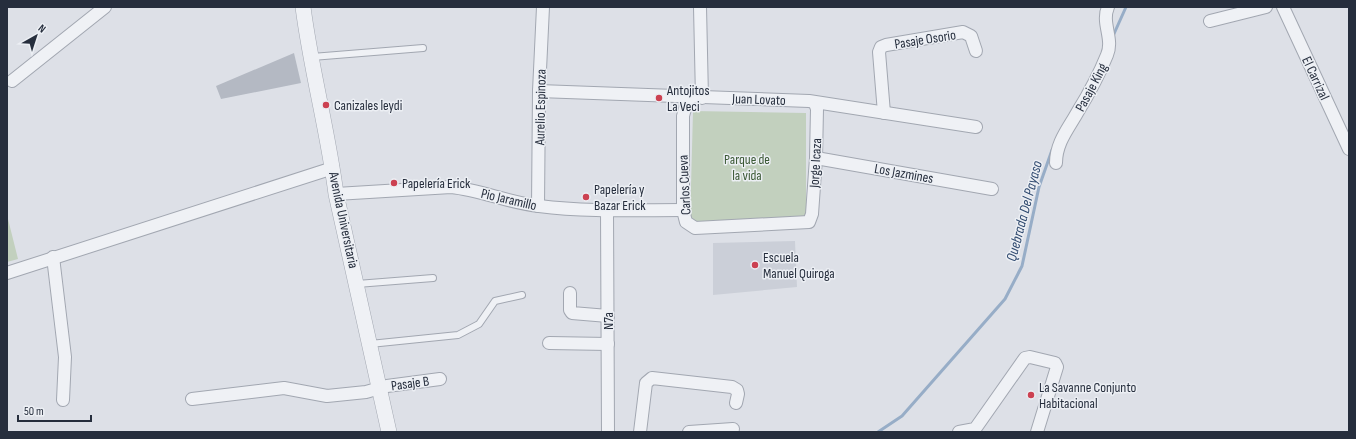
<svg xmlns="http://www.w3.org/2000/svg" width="1356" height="439" viewBox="0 0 1356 439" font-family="'Sofia Sans Condensed',sans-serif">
	<rect width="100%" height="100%" fill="#dde0e7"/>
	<polygon fill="#cbcfd8" points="795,241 797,287 713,295 713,243"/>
	<g fill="#c2d0be">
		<polygon points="693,111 806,113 806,220 690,224"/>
		<polygon points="7,215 18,259 7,262"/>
	</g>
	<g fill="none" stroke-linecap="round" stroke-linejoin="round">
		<g stroke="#97adc7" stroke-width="3">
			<polyline points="1113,36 1126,7"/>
			<polyline points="878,432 902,416 1005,299 1022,266 1039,187 1052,150"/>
		</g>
	</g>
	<polygon fill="#b4b9c3" points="294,53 301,83 221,99 216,86"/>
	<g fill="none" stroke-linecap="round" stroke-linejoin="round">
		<g stroke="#a2a7b1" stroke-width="8">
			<g id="service">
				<polyline points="312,57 423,48"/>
				<polyline points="357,284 433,278"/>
				<polyline points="370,344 458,335 479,324 495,301 522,295"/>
			</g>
		</g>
		<g stroke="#a2a7b1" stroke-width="14">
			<g id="minor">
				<polyline points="700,7 702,98"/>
				<polyline points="1283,7 1349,149"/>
				<polyline points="1210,21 1266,7"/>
				<polyline points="12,81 105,7"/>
				<polyline points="539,91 809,101 976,127"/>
				<polyline points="690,97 686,105 683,116 683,210 686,222 695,228 809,222 812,214 816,158 817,109 815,103"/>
				<polyline points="884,113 879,52 881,47 886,45 963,32 971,36 976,51"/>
				<polyline points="816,158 992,189"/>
				<path d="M1056 163C1056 143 1068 129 1077 113 1088 95 1099 75 1107 55 1114 39 1101 23 1108 7"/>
				<path d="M336 194 451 187C481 190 509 203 539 206 586 212 635 210 683 210"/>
				<polyline points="538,206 539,91 543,7"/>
				<polyline points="607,210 608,432"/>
				<polyline points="53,257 65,357 63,400"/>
				<polyline points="7,273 333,168"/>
				<polyline points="570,293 570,310 572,313 608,316"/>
				<polyline points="549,343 608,344"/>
				<polyline points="192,399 284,388 327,396 366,392 387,386 440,379"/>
				<polyline points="640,432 646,383 652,378 732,387 737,390 738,394 736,403"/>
				<polyline points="689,432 733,429"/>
				<polyline points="959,432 975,429 1025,358 1030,357 1055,363 1057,367 1037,432"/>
			</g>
		</g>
		<g stroke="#a2a7b1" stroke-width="16">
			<path id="tertiary" d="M303 7C311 70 328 131 336 194L389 432"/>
		</g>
		<use href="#service" stroke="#eff1f5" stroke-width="6"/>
		<use href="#minor" stroke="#eff1f5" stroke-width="12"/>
		<use href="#tertiary" stroke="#eff1f5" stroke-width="15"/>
	</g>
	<g fill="#cc4151" stroke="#eceff4" stroke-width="1.5">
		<circle cx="659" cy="98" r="4"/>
		<circle cx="326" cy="105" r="4"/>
		<circle cx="394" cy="183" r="4"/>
		<circle cx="586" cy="197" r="4"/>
		<circle cx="755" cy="265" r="4"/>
		<circle cx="1031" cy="395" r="4"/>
	</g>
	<g text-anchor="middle" stroke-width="3" stroke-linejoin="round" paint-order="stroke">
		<g font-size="14" fill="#262e3d" stroke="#eceff4">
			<text transform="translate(925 39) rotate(-9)" y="5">Pasaje Osorio</text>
			<text transform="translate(1316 78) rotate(65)" y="5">El Carrizal</text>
			<text transform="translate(1091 87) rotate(-62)" y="5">Pasaje King</text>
			<text transform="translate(759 99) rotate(2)" y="5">Juan Lovato</text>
			<text transform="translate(540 107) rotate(-89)" y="5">Aurelio Espinoza</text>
			<text transform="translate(815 163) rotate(-87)" y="5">Jorge Icaza</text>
			<text transform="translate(904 173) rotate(10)" y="5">Los Jazmines</text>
			<text transform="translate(684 185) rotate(-93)" y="5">Carlos Cueva</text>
			<text transform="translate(509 199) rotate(13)" y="5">Pio Jaramillo</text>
			<text transform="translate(344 220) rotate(78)" y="5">Avenida Universitaria</text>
			<text transform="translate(608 321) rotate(-90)" y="5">N7a</text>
			<text transform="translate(410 383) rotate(-8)" y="5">Pasaje B</text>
		</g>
		<g font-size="14" fill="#262e3d" stroke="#eceff4" text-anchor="start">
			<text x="667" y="95">Antojitos<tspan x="667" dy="16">La Veci</tspan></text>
			<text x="334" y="110">Canizales leydi</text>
			<text x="402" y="188">Papelería Erick</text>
			<text x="594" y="194">Papelería y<tspan x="594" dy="16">Bazar Erick</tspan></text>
			<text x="763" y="262">Escuela<tspan x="763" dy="16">Manuel Quiroga</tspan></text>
			<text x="1039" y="392">La Savanne Conjunto<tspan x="1039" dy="16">Habitacional</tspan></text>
		</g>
		<g font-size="14" fill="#3a5834" stroke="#eceff4">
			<text x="747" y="164">Parque de<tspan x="747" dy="16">la vida</tspan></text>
		</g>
		<g font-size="15" font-style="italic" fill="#314b70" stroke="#eceff4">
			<text transform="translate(1024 211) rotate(-75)" y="5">Quebrada Del Payaso</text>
		</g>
	</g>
	<rect width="1356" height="439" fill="none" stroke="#262e3d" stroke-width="16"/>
	<g transform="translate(36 36) rotate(39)" stroke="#eceff4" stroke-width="3" paint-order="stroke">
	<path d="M0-3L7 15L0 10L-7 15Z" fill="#262e3d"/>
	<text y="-6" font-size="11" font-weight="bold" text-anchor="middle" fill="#262e3d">N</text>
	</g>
	<path d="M18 415v6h73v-6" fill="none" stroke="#262e3d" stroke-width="2"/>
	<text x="24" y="415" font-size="12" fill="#262e3d" stroke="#eceff4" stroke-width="3" paint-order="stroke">50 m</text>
</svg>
